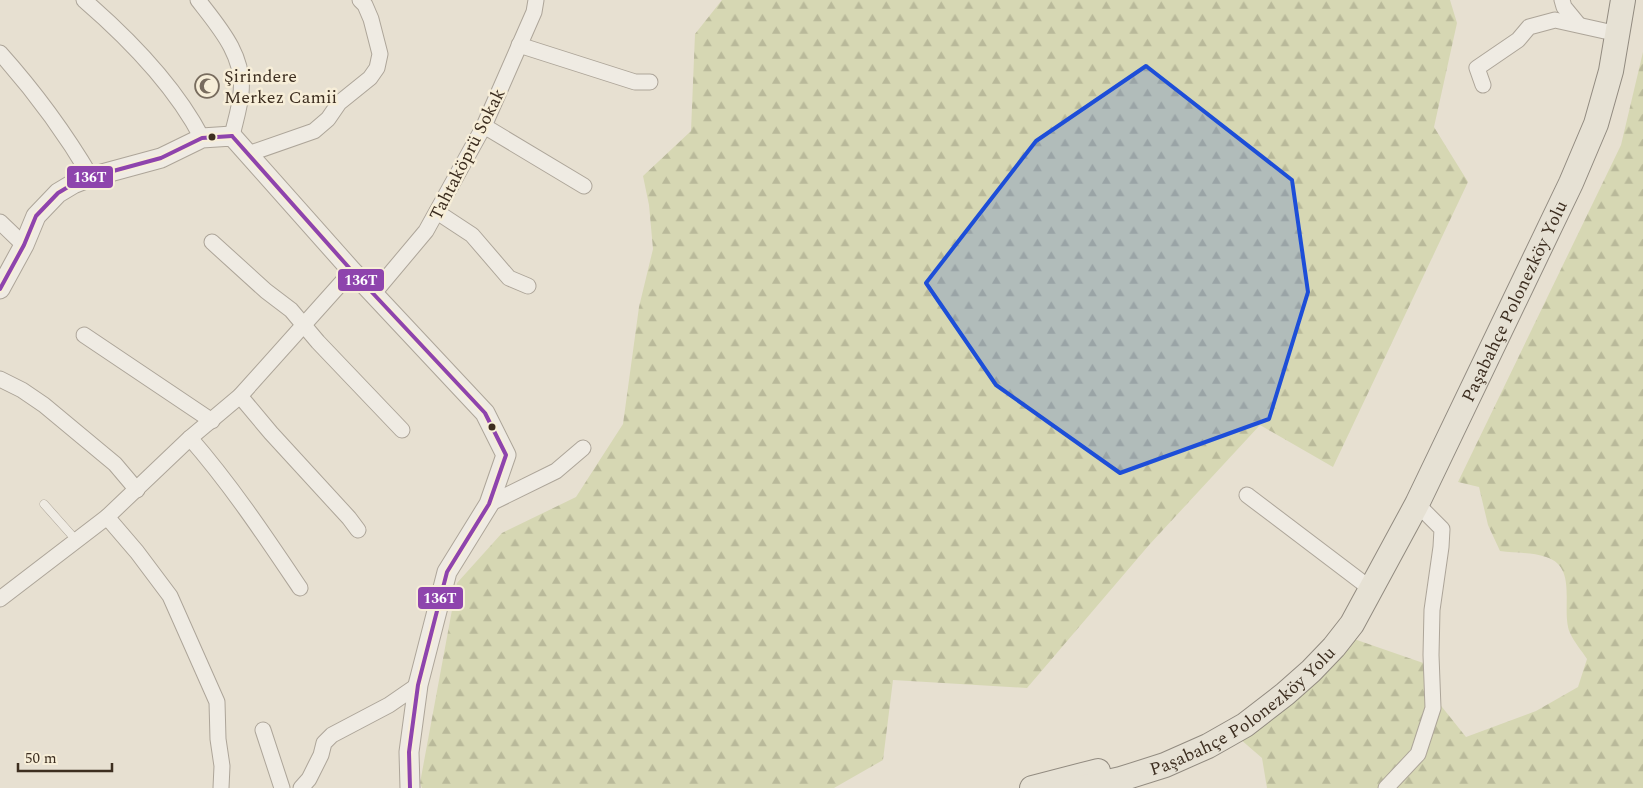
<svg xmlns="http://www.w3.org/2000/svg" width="1643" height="788" viewBox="0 0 1643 788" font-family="Spectral,serif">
	<defs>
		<pattern id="forest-firs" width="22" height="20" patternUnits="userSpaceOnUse" patternTransform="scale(1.25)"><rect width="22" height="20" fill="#d6d7b3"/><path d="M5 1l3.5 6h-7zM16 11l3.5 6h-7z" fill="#b9b99a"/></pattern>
	</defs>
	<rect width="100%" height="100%" fill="#e7e0d1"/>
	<g fill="url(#forest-firs)">
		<polygon points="722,0 1450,0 1457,23 1434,127 1468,182 1333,467 1260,425 1149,545 1027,688 893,680 883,760 834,788 422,788 420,783 457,583 502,533 576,497 623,424 639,307 653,249 649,205 643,176 691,131 695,34"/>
		<path d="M1643 52V788H1267L1262 758 1232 732 1354 639 1429 665 1434 697 1466 737 1536 711 1578 687 1587 659C1582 651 1574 642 1570 633 1560 610 1579 567 1546 557 1532 552 1514 553 1500 551L1488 525 1479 487 1458 482 1621 145Z"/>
	</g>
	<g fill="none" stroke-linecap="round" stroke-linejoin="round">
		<g stroke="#ada599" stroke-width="9">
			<polyline id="service" points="44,504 76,540"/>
		</g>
		<g stroke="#ada599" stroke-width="17">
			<g id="minor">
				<path d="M84 0C128 38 175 86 202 138"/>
				<path d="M198 0C219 27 245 56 241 93 240 107 235 122 232 136"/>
				<polyline points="1562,0 1564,7 1578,24"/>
				<polyline points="519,45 635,82 650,82"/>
				<path d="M0 53C34 91 65 133 91 177"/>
				<polyline points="1483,85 1477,68 1518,40 1529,27 1555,20 1618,34"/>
				<polyline points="484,126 584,186"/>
				<polyline points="248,154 314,131 328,119 339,103 370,78 377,68 380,54 371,19 365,5 360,0"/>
				<polyline points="437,212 472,235 509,278 528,286"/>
				<polyline points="0,222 24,245"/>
				<polyline points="212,242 266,291 291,310 318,342 402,430"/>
				<polyline points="374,293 426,231 484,126 534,12 536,0"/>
				<polyline points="84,335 212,421"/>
				<polyline points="0,379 22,390 44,405 115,464 137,490"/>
				<polyline points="240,396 271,433 349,518 358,530"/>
				<path d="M190 438C231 485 265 536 300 588"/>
				<polyline points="1247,495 1371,589"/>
				<polyline points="489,504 556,471 583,448"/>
				<polyline points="107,517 137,552 170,596 217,702 218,739 222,766 221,788"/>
				<polyline points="0,599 107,517 190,438 240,396 352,271"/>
				<polyline points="263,730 282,788"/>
				<polyline points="301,788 309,779 321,755 324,743 332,735 389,705 418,685"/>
				<polyline points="1386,788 1418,754 1433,708 1431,655 1432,610 1441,547 1442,529 1417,504"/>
			</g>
		</g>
		<g stroke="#ada599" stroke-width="21">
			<polyline id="tertiary" points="0,289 24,245 36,216 58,193 73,184 91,177 161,158 202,138 232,136 352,271 485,413 506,455 489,504 447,572 418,685 409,752 410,788"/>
		</g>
		<g stroke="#928b80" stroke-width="26">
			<g id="primary">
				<polyline points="1032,788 1098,771"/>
				<path id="s1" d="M1081 788 1121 779 1165 765 1208 746 1245 725 1285 694 1311 671 1334 647 1352 624 1417 504 1571 183 1596 124 1611 71 1623 0"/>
			</g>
		</g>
		<use href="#service" stroke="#efebe3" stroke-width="8"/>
		<use href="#minor" stroke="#efebe3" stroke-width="15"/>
		<use href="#tertiary" stroke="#efebe3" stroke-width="19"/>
		<use href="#primary" stroke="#e6e1d4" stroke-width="24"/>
		<g stroke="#f7eed8" stroke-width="8">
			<g id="bus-1">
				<polyline points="232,136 352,271 485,413 506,455 489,504 447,572 418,685 409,752 410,788"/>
				<polyline points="0,289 24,245 36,216 58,193 73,184 91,177 161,158 202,138 232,136"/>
			</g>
		</g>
		<use href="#bus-1" stroke="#8e44ad" stroke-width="4"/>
	</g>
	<path fill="#1d4ed8" fill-opacity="0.2" stroke="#1d4ed8" stroke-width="4" stroke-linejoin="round" d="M1146 66 1292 180 1308 292 1269 419 1120 473 996 385 926 283 1036 141Z"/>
	<defs>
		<g id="mosque-ring" transform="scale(1.25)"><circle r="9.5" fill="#f7eed8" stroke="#786c5e" stroke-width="1.5"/><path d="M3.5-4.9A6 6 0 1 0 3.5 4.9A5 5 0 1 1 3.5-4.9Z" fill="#786c5e"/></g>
	</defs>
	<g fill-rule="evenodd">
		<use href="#mosque-ring" x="207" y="86"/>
	</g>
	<g fill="#3d2e20" stroke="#f7eed8" stroke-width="2">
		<circle cx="212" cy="137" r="4.5"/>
		<circle cx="492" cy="427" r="4.5"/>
	</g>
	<g text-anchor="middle" stroke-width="5" stroke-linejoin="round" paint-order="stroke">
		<g font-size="18" fill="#3d2e20" stroke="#f7eed8" text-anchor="start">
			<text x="224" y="82">Şirindere<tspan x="224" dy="21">Merkez Camii</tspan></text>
		</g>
		<g font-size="18" fill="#3d2e20" stroke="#f7eed8">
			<text transform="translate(467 154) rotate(-63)" y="6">Tahtaköprü Sokak</text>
			<text dy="6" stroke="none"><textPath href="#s1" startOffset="686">Paşabahçe Polonezköy Yolu</textPath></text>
			<text dy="6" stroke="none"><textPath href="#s1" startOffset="182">Paşabahçe Polonezköy Yolu</textPath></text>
		</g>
	</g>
	<g stroke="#f7eed8" stroke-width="2">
		<rect x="66" y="165" width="48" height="24" rx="5" fill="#8e44ad"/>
		<rect x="337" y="268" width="48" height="24" rx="5" fill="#8e44ad"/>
		<rect x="417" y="586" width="47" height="24" rx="5" fill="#8e44ad"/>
	</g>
	<g font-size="14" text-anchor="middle" font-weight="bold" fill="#fff">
		<text x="90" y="182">136T</text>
		<text x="361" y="285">136T</text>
		<text x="440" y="603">136T</text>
	</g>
	<path d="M18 763v8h94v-8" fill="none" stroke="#3d2e20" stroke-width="2.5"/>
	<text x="25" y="763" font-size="15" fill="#3d2e20" stroke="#f7eed8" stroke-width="4" paint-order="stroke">50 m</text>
</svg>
